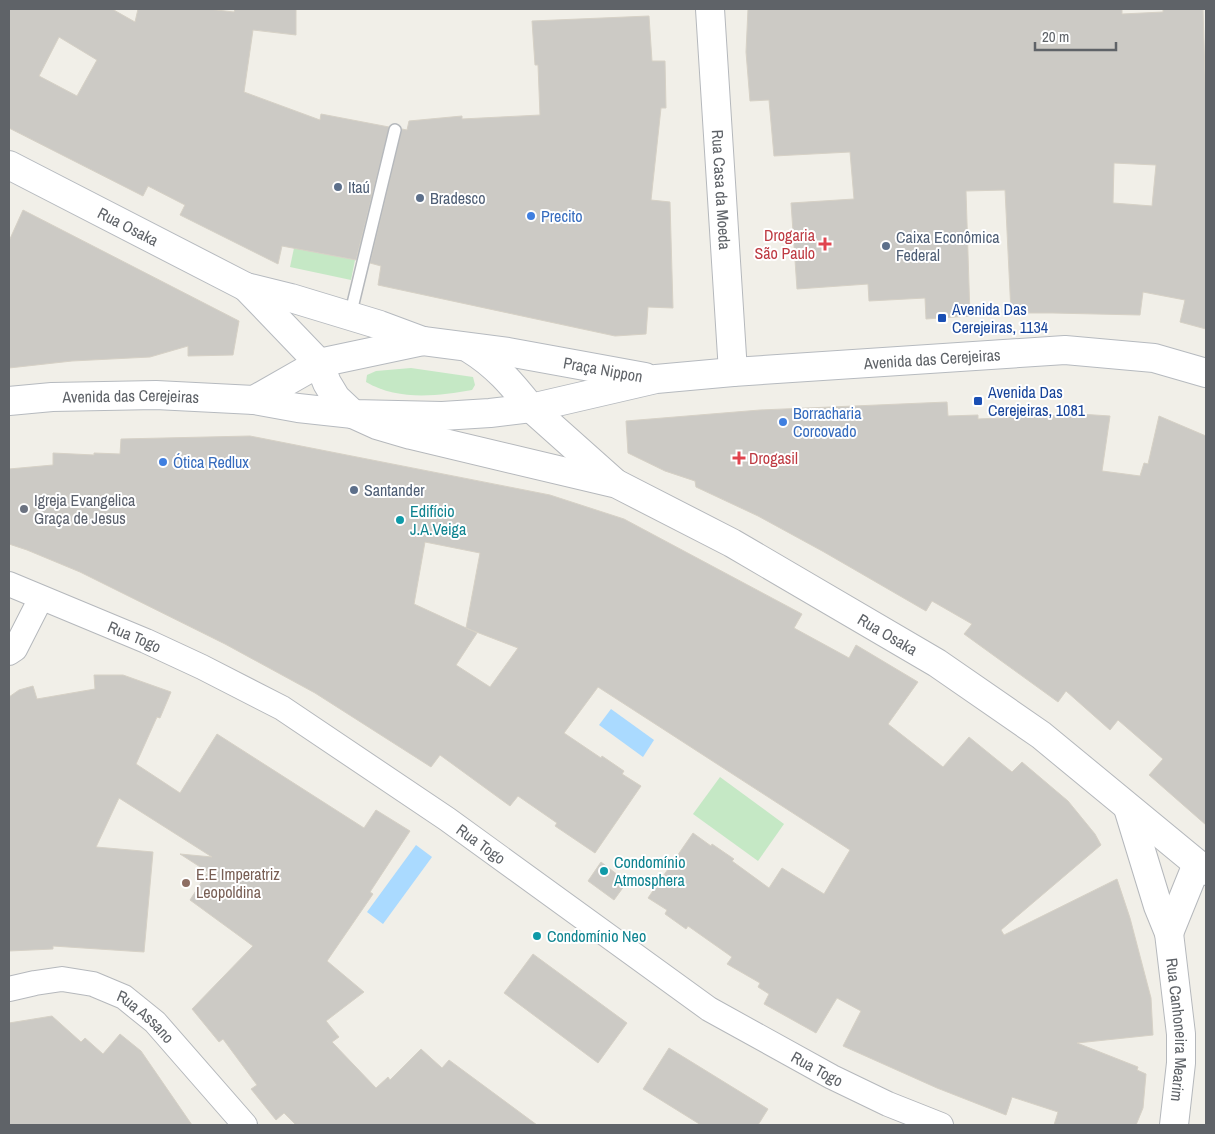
<svg xmlns="http://www.w3.org/2000/svg" width="1215" height="1134" viewBox="0 0 1215 1134" font-family="'Archivo Narrow',sans-serif">
	<rect width="100%" height="100%" fill="#f1efe8"/>
	<g fill="#c5e8c5">
		<polygon points="294,248 355,260 351,280 290,267"/>
		<path d="M411 368 473 377 475 385 472 390C438 396 398 401 366 382L367 375 376 371Z"/>
		<polygon points="720,777 784,824 758,861 693,814"/>
	</g>
	<g fill="#aadaff">
		<polygon points="611,709 654,740 643,757 599,725"/>
		<polygon points="416,845 432,857 383,924 367,912"/>
	</g>
	<g fill="#cccac5" stroke="#d6d1c6" fill-rule="evenodd">
		<path d="M9 9H112L135 22 138 9H208L234 12 235 9H296V35L253 30 244 92 320 120 321 114 389 127 356 260 282 246 278 264 180 215 185 205 148 186 143 196 9 128ZM59 37 97 60 77 96 39 76Z"/>
		<path d="M748 9H1122V14L1163 12V9H1203L1206 108V329L1180 322 1185 300 1143 292 1140 315 1053 313H1011L1005 190 966 191 970 316 926 319 925 298 869 301 868 284 797 289 791 203 854 199 850 152 774 156 769 100 750 101 746 52ZM1114 163 1156 165 1152 206 1113 203Z"/>
		<polygon points="649,16 652,61 665,61 666,108 661,108 651,200 670,202 673,308 648,307 646,334 615,336 378,285 381,266 370,263 402,129 407,130 409,121 462,116 462,119 540,115 538,65 535,65 532,21"/>
		<polygon points="23,210 239,321 233,355 188,356 188,346 150,357 72,361 9,368 9,241"/>
		<polygon points="947,402 948,416 978,415 978,419 1045,416 1064,415 1064,413 1110,416 1102,471 1140,476 1144,463 1148,464 1159,416 1206,436 1206,825 1149,775 1163,759 1118,720 1110,730 1066,691 1058,702 964,634 972,624 932,601 926,611 824,552 758,516 696,487 695,481 665,471 628,453 626,421 760,410"/>
		<path d="M250 436 550 495 624 519 802 614 794 628 849 658 856 645 918 682 888 724 943 767 969 737 1012 772 1022 762 1068 801 1095 834 1101 845 1001 930 1004 935 1117 879 1130 918 1151 998 1153 1035 1077 1043 1138 1067 1137 1070 1146 1074 1143 1108 1136 1125H1054L1058 1112 1012 1097 1006 1115 937 1088 843 1046 861 1011 837 998 816 1033 764 1004 769 994 758 987 760 983 727 964 732 957 688 926 686 929 665 914 667 910 648 898 693 833 711 846 712 844 734 859 732 861 769 888 782 868 824 894 850 850 598 687 564 733 601 758 602 756 624 771 622 774 641 786 595 853 555 826 557 823 518 796 510 806 440 755 431 767 315 693 225 644 80 572 27 550 9 544V469L53 465V453L94 455V453L120 454 121 439ZM425 542 480 553 466 628 518 648 490 687 456 665 477 633 414 604Z"/>
		<polygon points="94,675 123,675 171,692 160,718 157,717 136,764 180,793 217,734 364,828 376,810 410,831 370,892 373,894 327,961 364,992 326,1021 339,1037 332,1042 376,1088 388,1077 390,1080 421,1049 442,1068 449,1060 537,1125 296,1125 284,1113 276,1120 251,1089 257,1085 223,1039 219,1042 192,1009 253,946 190,900 208,872 180,854 212,857 119,798 96,847 153,852 144,952 53,946 53,949 9,951 9,697 19,690 33,686 37,699 95,689"/>
		<polygon points="601,862 627,882 614,900 588,881"/>
		<polygon points="533,954 627,1023 598,1063 504,993"/>
		<polygon points="52,1016 81,1042 85,1038 103,1054 120,1034 141,1051 192,1125 9,1125 9,1023"/>
		<polygon points="669,1048 768,1109 758,1125 701,1125 643,1089"/>
	</g>
	<g fill="none" stroke-linecap="round" stroke-linejoin="round">
		<g stroke="#b5b8bc" stroke-width="14">
			<polyline id="service" points="350,316 395,130"/>
		</g>
		<g stroke="#b5b8bc" stroke-width="26">
			<g id="minor">
				<path id="s1" d="M9 584 146 641 202 667 282 708 447 819 709 1009 832 1077 888 1104 941 1125"/>
				<polyline points="9,653 15,649 41,598"/>
				<path id="s2" d="M9 989 35 983 62 979 93 984 124 997 155 1022 245 1125"/>
			</g>
		</g>
		<g stroke="#b5b8bc" stroke-width="30">
			<g id="tertiary">
				<path id="s3" d="M710 9 733 372"/>
				<polyline points="531,408 614,482"/>
				<path id="s4" d="M355 415 377 425 411 435 617 484 732 543 937 663 1041 735 1206 871"/>
				<path id="s5" d="M1128 808 1158 906 1169 933 1181 1034V1063L1174 1125"/>
				<polyline points="1169,933 1197,864"/>
			</g>
		</g>
		<g stroke="#b6babf" stroke-width="30">
			<g id="secondary">
				<path id="s6" d="M9 165 246 287 291 298 380 325 423 341 508 352 645 377"/>
				<polyline points="246,287 319,363 327,383 336,398 353,414"/>
				<path d="M470 349C496 365 512 384 531 408"/>
				<polyline points="254,400 319,363 423,341"/>
				<path id="s7" d="M9 401 52 397 156 395 254 400 298 408 353 414 442 416 490 413 531 408 656 379 733 372 1065 350 1154 358 1206 373"/>
			</g>
		</g>
		<use href="#service" stroke="#fff" stroke-width="11"/>
		<use href="#minor" stroke="#fff" stroke-width="24"/>
		<use href="#tertiary" stroke="#fff" stroke-width="28"/>
		<use href="#secondary" stroke="#fff" stroke-width="28"/>
	</g>
	<g fill="#5c6f8a" stroke="#fff" stroke-width="2">
		<circle cx="338" cy="187" r="5"/>
		<circle cx="420" cy="198" r="5"/>
		<circle cx="886" cy="246" r="5"/>
		<circle cx="354" cy="490" r="5"/>
	</g>
	<g fill="#3f7fe0" stroke="#fff" stroke-width="2">
		<circle cx="531" cy="216" r="5"/>
		<circle cx="783" cy="422" r="5"/>
		<circle cx="163" cy="462" r="5"/>
	</g>
	<g fill="#e0444e" stroke="#fff" stroke-width="2">
		<path d="M822.5 236.5h5v5h5v5h-5v5h-5v-5h-5v-5h5z"/>
		<path d="M736.5 450.5h5v5h5v5h-5v5h-5v-5h-5v-5h5z"/>
	</g>
	<g fill="#1a4fb4" stroke="#fff" stroke-width="2">
		<rect x="937" y="313" width="10" height="10" rx="2.5"/>
		<rect x="973" y="396" width="10" height="10" rx="2.5"/>
	</g>
	<circle fill="#6b7280" stroke="#fff" stroke-width="2" cx="24" cy="509" r="5"/>
	<g fill="#0f9aa8" stroke="#fff" stroke-width="2">
		<circle cx="400" cy="520" r="5"/>
		<circle cx="604" cy="871" r="5"/>
		<circle cx="537" cy="936" r="5"/>
	</g>
	<circle fill="#8d6e63" stroke="#fff" stroke-width="2" cx="186" cy="883" r="5"/>
	<g text-anchor="middle" stroke-width="4" stroke-linejoin="round" paint-order="stroke">
		<g font-size="16" fill="#4e5e75" stroke="#fff" text-anchor="start">
			<text x="348" y="193">Itaú</text>
			<text x="430" y="204">Bradesco</text>
			<text x="896" y="243">Caixa Econômica<tspan x="896" dy="18">Federal</tspan></text>
			<text x="364" y="496">Santander</text>
		</g>
		<g font-size="16" fill="#5f6368" stroke="#fff">
			<text dy="6" stroke="none"><textPath href="#s3" startOffset="181">Rua Casa da Moeda</textPath></text>
			<text dy="6" stroke="none"><textPath href="#s6" startOffset="134">Rua Osaka</textPath></text>
			<text dy="6" stroke="none"><textPath href="#s7" startOffset="929">Avenida das Cerejeiras</textPath></text>
			<text dy="6" stroke="none"><textPath href="#s6" startOffset="634">Praça Nippon</textPath></text>
			<text dy="6" stroke="none"><textPath href="#s7" startOffset="122">Avenida das Cerejeiras</textPath></text>
			<text dy="6" stroke="none"><textPath href="#s4" startOffset="581">Rua Osaka</textPath></text>
			<text dy="6" stroke="none"><textPath href="#s1" startOffset="136">Rua Togo</textPath></text>
			<text dy="6" stroke="none"><textPath href="#s1" startOffset="541">Rua Togo</textPath></text>
			<text dy="6" stroke="none"><textPath href="#s2" startOffset="148">Rua Assano</textPath></text>
			<text dy="6" stroke="none"><textPath href="#s5" startOffset="229">Rua Canhoneira Mearim</textPath></text>
			<text dy="6" stroke="none"><textPath href="#s1" startOffset="946">Rua Togo</textPath></text>
		</g>
		<g font-size="16" fill="#366cbe" stroke="#fff" text-anchor="start">
			<text x="541" y="222">Precito</text>
			<text x="793" y="419">Borracharia<tspan x="793" dy="18">Corcovado</tspan></text>
			<text x="173" y="468">Ótica Redlux</text>
		</g>
		<g font-size="16" fill="#be3a42" stroke="#fff" text-anchor="end">
			<text x="815" y="241">Drogaria<tspan x="815" dy="18">São Paulo</tspan></text>
			<text x="749" y="464" text-anchor="start">Drogasil</text>
		</g>
		<g font-size="16" fill="#164399" stroke="#fff" text-anchor="start">
			<text x="952" y="315">Avenida Das<tspan x="952" dy="18">Cerejeiras, 1134</tspan></text>
			<text x="988" y="398">Avenida Das<tspan x="988" dy="18">Cerejeiras, 1081</tspan></text>
		</g>
		<g font-size="16" fill="#5b616d" stroke="#fff" text-anchor="start">
			<text x="34" y="506">Igreja Evangelica<tspan x="34" dy="18">Graça de Jesus</tspan></text>
		</g>
		<g font-size="16" fill="#0d838f" stroke="#fff" text-anchor="start">
			<text x="410" y="517">Edifício<tspan x="410" dy="18">J.A.Veiga</tspan></text>
			<text x="614" y="868">Condomínio<tspan x="614" dy="18">Atmosphera</tspan></text>
			<text x="547" y="942">Condomínio Neo</text>
		</g>
		<g font-size="16" fill="#785e54" stroke="#fff" text-anchor="start">
			<text x="196" y="880">E.E Imperatriz<tspan x="196" dy="18">Leopoldina</tspan></text>
		</g>
	</g>
	<rect width="1215" height="1134" fill="none" stroke="#5f6368" stroke-width="20"/>
	<path d="M1035 42v8h81v-8" fill="none" stroke="#5f6368" stroke-width="2.5"/>
	<text x="1042" y="42" font-size="15" fill="#5f6368" stroke="#ffffff" stroke-width="4" paint-order="stroke">20 m</text>
</svg>
